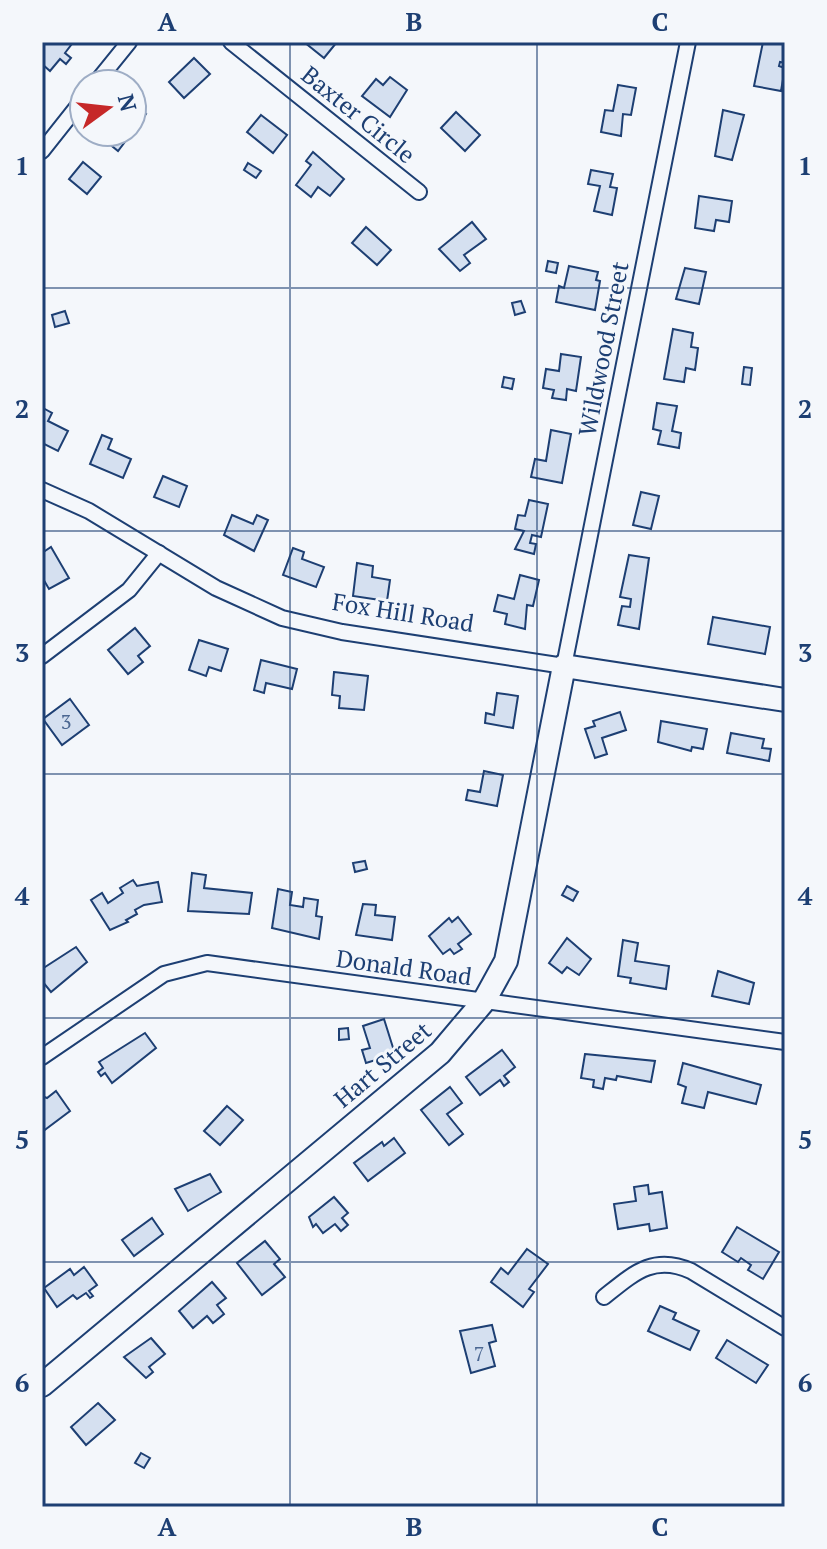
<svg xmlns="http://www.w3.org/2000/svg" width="827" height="1549" viewBox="0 0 827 1549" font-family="'PT Serif',serif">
	<rect width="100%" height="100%" fill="#f4f7fb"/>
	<g fill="#d5e0f0" stroke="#1d3f73" stroke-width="2">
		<polygon points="42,42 68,42 71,45 65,53 71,58 66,64 60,59 50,71 42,64"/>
		<polygon points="304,42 337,42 324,58"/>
		<polygon points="763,42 784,42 785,63 780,62 779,66 785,68 781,91 754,86"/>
		<polygon points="194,58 210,74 184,98 169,82"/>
		<polygon points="390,77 407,90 390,117 362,96 376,79 383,85"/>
		<polygon points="618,85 636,88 631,115 623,114 621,136 601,132 605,110 613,111"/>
		<polygon points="132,103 146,114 118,151 101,137 105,132 132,132"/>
		<polygon points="723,110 744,115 732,160 715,156"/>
		<polygon points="456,112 480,135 465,151 441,128"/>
		<polygon points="261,115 287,135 273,153 247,132"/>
		<polygon points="313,152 344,179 330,196 318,187 311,197 296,185 311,165 306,161"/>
		<polygon points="83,162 101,177 87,194 69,179"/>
		<polygon points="248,163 261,171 256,178 244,170"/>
		<polygon points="591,170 613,174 610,187 617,188 612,215 594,211 600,186 588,184"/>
		<polygon points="699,196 732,201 729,222 716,220 714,231 695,228"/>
		<polygon points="472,222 486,239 464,255 470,263 460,271 439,249"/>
		<polygon points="366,227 391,250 377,265 352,243"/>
		<polygon points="548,261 558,263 556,273 546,271"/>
		<polygon points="569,266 598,272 596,280 600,281 595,310 556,302 559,286 564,288"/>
		<polygon points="685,268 706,272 699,304 676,299"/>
		<polygon points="521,301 525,312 515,315 512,303"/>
		<polygon points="65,311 69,323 55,327 52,315"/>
		<polygon points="673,329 693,333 691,347 698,348 695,370 686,368 684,382 664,379"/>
		<polygon points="561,354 581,357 576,391 567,389 566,400 552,398 554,390 543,388 546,369 559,371"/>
		<polygon points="744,367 752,368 750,385 742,384"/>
		<polygon points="504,377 514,379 512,389 502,387"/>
		<polygon points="657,403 677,406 672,431 681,433 679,448 658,444 661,431 653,429"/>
		<polygon points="43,408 52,413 48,421 68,431 58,451 42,443"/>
		<polygon points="551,430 571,434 562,483 531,477 535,459 546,461"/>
		<polygon points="102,435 112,439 108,449 131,459 123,478 90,464"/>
		<polygon points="163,476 187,486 179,507 154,497"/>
		<polygon points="641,492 659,496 651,529 633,525"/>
		<polygon points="529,500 548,504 541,537 532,535 530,543 536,544 534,554 515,549 524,531 515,529 518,515 525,516"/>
		<polygon points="232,515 253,524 257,515 268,520 254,551 224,535"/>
		<polygon points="51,547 69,578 49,589 42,577 42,553"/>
		<polygon points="293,548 304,552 302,559 324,567 316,587 283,575"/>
		<polygon points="629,555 649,558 639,629 618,625 622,606 630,607 631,599 620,597"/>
		<polygon points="357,563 373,566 372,577 390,580 387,601 353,596"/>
		<polygon points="520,575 539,580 533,606 527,605 525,629 505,624 507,614 494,611 498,595 514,599"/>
		<polygon points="713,617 770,627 765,654 708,644"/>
		<polygon points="135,628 150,646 138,656 143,662 128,674 108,650"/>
		<polygon points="199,640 228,649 221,671 209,667 206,676 189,670"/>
		<polygon points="261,660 297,669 292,689 266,683 264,693 254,690"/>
		<polygon points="334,672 368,676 364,710 339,708 340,696 332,695"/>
		<polygon points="497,693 518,696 513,728 485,723 486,713 494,715"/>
		<polygon points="70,699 89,725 62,745 43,719"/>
		<polygon points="620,712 626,730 602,738 607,754 595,758 585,729 595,726 593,721"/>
		<polygon points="661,721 707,729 703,749 692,747 691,751 658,742"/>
		<polygon points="731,733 764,739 762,748 771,749 769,761 727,753"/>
		<polygon points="484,771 503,775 497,806 466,800 468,790 480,792"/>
		<polygon points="365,861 367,869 355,872 353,863"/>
		<polygon points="192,873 206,875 204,888 252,893 249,914 188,911"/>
		<polygon points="133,880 137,886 158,882 162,902 144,905 135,910 137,914 126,920 128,922 110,930 91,900 102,893 108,903 123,893 120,888"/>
		<polygon points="567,886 578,892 573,901 562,895"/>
		<polygon points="278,889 292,892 290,905 303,907 304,898 318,900 316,916 322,917 319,939 272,928"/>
		<polygon points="363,904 376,905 375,915 395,917 392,940 356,935"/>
		<polygon points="458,917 471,934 458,944 462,949 454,954 450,949 443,954 429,936 449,918 452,922"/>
		<polygon points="567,938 591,959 579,975 567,967 562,973 549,963"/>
		<polygon points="623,940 638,943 635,961 669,966 666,989 630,983 631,978 618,976"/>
		<polygon points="76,947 87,962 51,992 42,981 42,969"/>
		<polygon points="718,971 754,983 749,1004 712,996"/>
		<polygon points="384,1019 395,1054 366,1063 362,1050 370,1048 363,1026"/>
		<polygon points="348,1028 349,1039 339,1040 339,1029"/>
		<polygon points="145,1033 156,1048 112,1083 105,1073 101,1076 98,1072 103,1068 99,1062"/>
		<polygon points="502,1050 515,1067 504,1076 509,1082 504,1086 500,1080 480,1095 466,1077"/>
		<polygon points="585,1054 655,1061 651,1082 617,1076 616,1080 605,1078 603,1089 593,1087 594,1080 581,1078"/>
		<polygon points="683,1063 761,1085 756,1104 708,1092 704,1108 682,1103 686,1087 678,1084"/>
		<polygon points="450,1087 462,1103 447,1114 463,1134 449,1145 421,1110"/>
		<polygon points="56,1091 70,1111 42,1132 42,1096 47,1098"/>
		<polygon points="227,1106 243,1120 220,1145 204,1131"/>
		<polygon points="394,1138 405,1153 368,1181 354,1163 382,1142 384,1146"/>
		<polygon points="210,1174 221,1192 188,1211 175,1189"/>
		<polygon points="648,1185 649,1194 662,1192 667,1228 650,1231 649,1224 618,1229 614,1204 636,1201 634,1187"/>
		<polygon points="334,1197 348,1213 342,1218 348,1225 341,1231 335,1224 323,1233 316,1224 313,1227 309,1217"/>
		<polygon points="152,1218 163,1234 134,1256 122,1240"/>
		<polygon points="737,1227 779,1252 763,1279 748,1270 751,1265 741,1258 738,1262 722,1252"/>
		<polygon points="265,1241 280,1259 274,1264 285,1277 262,1295 237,1263"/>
		<polygon points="527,1249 548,1264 529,1289 534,1292 523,1307 491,1282 501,1268 508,1274"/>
		<polygon points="84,1267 97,1285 89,1291 93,1296 90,1298 86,1293 77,1299 73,1295 57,1307 44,1288 70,1269 74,1275"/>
		<polygon points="212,1282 226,1298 217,1305 224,1314 213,1323 207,1316 193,1328 179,1311"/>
		<polygon points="660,1306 676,1313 673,1319 699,1331 690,1350 648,1331"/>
		<polygon points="492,1325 496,1341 489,1343 495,1366 471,1373 460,1331"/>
		<polygon points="151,1338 165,1354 149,1367 153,1372 146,1378 124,1357"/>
		<polygon points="727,1340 768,1365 756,1383 716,1358"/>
		<polygon points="98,1403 115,1420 86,1445 71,1427"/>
		<polygon points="141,1453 150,1458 144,1468 135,1463"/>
	</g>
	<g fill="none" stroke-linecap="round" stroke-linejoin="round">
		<g stroke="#1d3f73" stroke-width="18">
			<g id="street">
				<polyline points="231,42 419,192"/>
				<polyline points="95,84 129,42"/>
				<polyline points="42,151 84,98"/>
				<polyline points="42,490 89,511 216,588 282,618 342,632 564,666 688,42"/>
				<polyline points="42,656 129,590 159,553"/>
				<polyline points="42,1057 164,974 207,963 785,1042"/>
				<path d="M604 1297C633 1274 653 1254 691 1271L785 1328"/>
			</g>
		</g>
		<g stroke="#1d3f73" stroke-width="26">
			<polyline id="secondary" points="42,1385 440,1053 484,1001 506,961 564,666 785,700"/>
		</g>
		<use href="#street" stroke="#f4f7fb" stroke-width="14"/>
		<use href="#secondary" stroke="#f4f7fb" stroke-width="22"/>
	</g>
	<path fill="none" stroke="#1d3f73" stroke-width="2" stroke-opacity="0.55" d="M290 42V1507M537 42V1507M42 288H785M42 531H785M42 774H785M42 1018H785M42 1262H785"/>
	<g text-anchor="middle" stroke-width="6" stroke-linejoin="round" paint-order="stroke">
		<g font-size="20" fill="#4b6792">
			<text x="66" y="729">3</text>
			<text x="479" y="1361">7</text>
		</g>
		<g font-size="24" fill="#1d3f73" stroke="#f4f7fb">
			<text transform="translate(358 115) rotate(39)" y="8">Baxter Circle</text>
			<text transform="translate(604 349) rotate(-79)" y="8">Wildwood Street</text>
			<text transform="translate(403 613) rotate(9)" y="8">Fox Hill Road</text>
			<text transform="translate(404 968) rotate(8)" y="8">Donald Road</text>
			<text transform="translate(383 1065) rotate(-40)" y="8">Hart Street</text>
		</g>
	</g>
	<rect width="827" height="1549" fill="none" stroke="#f4f7fb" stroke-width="88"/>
	<g transform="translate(108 108) rotate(75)"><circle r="38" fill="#f4f7fb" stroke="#9eadc5" stroke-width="2"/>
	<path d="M0-6L14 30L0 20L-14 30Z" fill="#c62828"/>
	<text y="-12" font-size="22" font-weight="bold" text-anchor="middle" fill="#1d3f73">N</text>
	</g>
	<rect x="44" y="44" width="739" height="1461" fill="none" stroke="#1d3f73" stroke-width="3"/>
	<g font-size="26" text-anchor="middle" font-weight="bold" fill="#1d3f73">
		<text x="167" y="31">A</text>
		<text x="414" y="31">B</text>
		<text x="660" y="31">C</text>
		<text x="22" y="175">1</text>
		<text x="805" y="175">1</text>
		<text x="22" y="418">2</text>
		<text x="805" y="418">2</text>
		<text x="22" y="662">3</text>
		<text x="805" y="662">3</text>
		<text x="22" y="905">4</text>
		<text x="805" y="905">4</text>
		<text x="22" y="1149">5</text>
		<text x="805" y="1149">5</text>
		<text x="22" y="1392">6</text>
		<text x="805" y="1392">6</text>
		<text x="167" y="1536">A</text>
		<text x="414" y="1536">B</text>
		<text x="660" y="1536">C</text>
	</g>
</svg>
